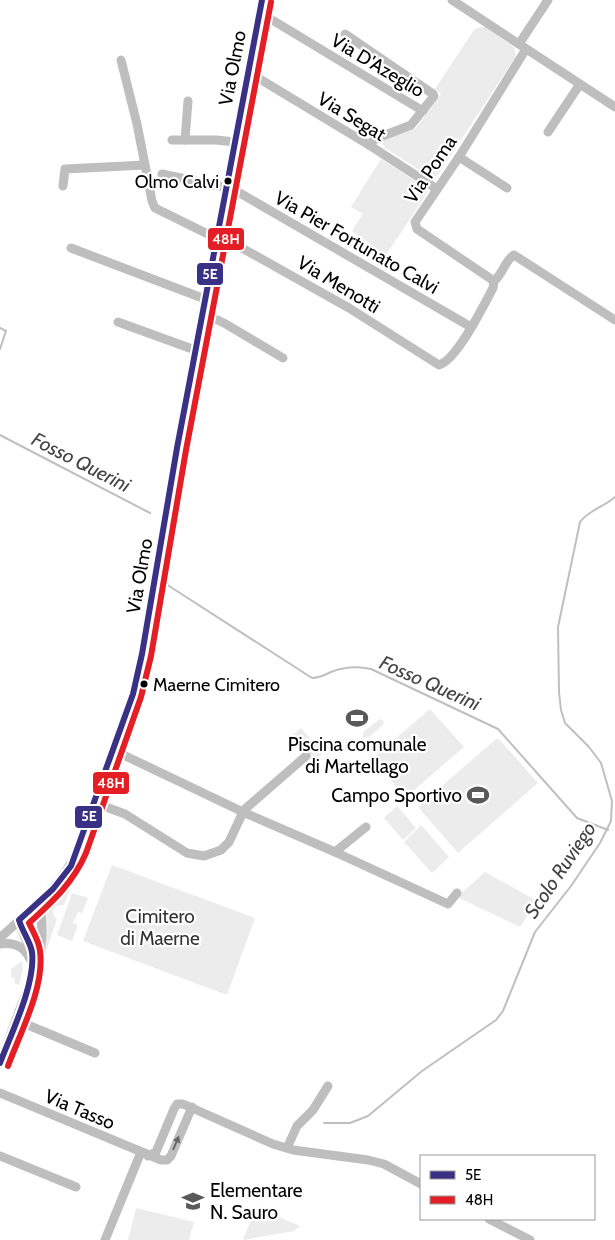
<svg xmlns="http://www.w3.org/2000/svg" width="615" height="1240" viewBox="0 0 615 1240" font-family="Cabin,sans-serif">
	<rect width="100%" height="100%" fill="#fff"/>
	<g fill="#ececec">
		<polygon points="481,27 485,27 514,47 516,56 438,175 432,178 385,148 382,143 384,140 416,128 441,94 435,89 472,33 475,29"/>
		<polygon points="381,159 426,188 427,193 386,255 352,231 363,214 351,207"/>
		<polygon points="430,709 464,747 406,797 372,759"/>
		<polygon points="380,719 384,722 383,725 369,737 363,737 363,732"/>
		<polygon points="301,728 323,753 312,762 291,737"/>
		<polygon points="496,739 499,739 538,783 458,853 418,807"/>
		<polygon points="397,806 416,828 403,840 384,818"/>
		<polygon points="421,825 449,857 432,873 404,842"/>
		<polygon points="80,862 64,905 56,906 53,910 54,917 57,919 41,966 45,943 45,908 66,884"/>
		<polygon points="112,865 255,918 227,995 83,941"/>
		<polygon points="485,872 537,901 520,927 457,897"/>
		<polygon points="72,893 88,898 82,913 78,912 73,923 78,925 72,941 57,935"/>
		<polygon points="22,961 23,969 19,985 14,983 15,979 11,977 11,969"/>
		<polygon points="256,1207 300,1226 294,1231 243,1240"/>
		<polygon points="136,1208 194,1222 189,1240 128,1240"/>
	</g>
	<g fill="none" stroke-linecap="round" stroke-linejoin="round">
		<g stroke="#bfbfbf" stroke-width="2">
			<polyline points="0,328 6,331 0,349"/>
			<polyline points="0,435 150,513"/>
			<path d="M166 584 312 678C319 678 325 675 331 672 344 667 357 666 371 669L498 729 577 818 608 830"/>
			<path d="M324 1123H350L368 1116 422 1071 496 1020 503 1011 535 932 571 886 600 843 611 821 612 801 601 763 589 747 565 723 561 710 559 692 558 627 580 522C589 510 604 507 615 497"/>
		</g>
		<g stroke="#bebebe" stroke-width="9">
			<polyline points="452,0 615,107"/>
			<polyline points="259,14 264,15 423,111"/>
			<polyline points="345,34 433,94 434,96 411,125 375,139 369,145"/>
			<polyline points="519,44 548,0"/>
			<polyline points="121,60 137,124 152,201 155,208 216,238"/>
			<polyline points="248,74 255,76 369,145 437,189"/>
			<polyline points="548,132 580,84"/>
			<polyline points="172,140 216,140 235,142"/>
			<polyline points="185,140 188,101"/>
			<polyline points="459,157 507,188"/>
			<polyline points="162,174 233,189 471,327"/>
			<polyline points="63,186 65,169 145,165"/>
			<path d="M217 236 226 239 349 308 439 365C457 360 484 305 493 288L494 281C503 274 505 260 514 255L615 320"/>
			<polyline points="71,248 205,299"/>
			<polyline points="494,281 417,229 415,222 459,157 526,49"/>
			<polyline points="202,313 224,323 283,358"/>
			<polyline points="118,322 195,350"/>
			<polyline points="113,750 243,812 335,852 366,827"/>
			<polyline points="95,803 125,814 187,853 204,856 221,850 229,842 244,810 306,756"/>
			<polyline points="335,852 448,904 457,893"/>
			<path d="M21 919C32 925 36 934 40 945"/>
			<path d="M19 920C23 941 33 944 32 968"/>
			<path d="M0 938C31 909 59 890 78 850L124 722 138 677 177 448 262 0"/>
			<path d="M0 944C14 942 24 946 30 959"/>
			<polyline points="16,1020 95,1053"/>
			<polyline points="0,1063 40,955 42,934 41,909 44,899"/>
			<polyline points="0,1093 161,1160 167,1160 171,1156 192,1107"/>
			<polyline points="287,1148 297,1126 313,1110 328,1086"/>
			<polyline points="0,1156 76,1187"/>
			<polyline points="148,1156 156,1152 174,1109 177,1104 183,1104 273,1144 293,1150 368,1160 384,1164 421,1184"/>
			<polyline points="489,1219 530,1240"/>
			<polyline points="105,1240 141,1152"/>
		</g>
		<g stroke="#fff" stroke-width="10">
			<path id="bus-1" d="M0 1063C11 1034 36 983 32 952 30 941 22 931 19 920L53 889 71 866 133 694 142 654 177 448 262 0"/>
		</g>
		<g stroke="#fff" stroke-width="10">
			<path id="bus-2" d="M8 1066C20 1033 45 987 40 951 39 941 33 932 29 923 53 901 73 883 86 853L141 697 151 656 186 450 271 2"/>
		</g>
		<use href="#bus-1" stroke="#393185" stroke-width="6"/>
		<use href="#bus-2" stroke="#e31e24" stroke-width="6"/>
	</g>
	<defs><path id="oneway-solid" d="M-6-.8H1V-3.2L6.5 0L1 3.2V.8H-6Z" transform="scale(1.25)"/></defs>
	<use fill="#686868" href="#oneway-solid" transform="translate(176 1143) rotate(-67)"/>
	<defs>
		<g id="stadium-bare" transform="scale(1.725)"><path d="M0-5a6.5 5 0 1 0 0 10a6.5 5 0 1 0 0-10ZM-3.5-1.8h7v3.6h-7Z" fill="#595959" stroke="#fff" stroke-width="2.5" paint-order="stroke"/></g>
		<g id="school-bare" transform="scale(1.725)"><path d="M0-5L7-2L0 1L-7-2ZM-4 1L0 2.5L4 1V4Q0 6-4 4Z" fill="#595959" stroke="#fff" stroke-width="2.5" paint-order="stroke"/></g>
	</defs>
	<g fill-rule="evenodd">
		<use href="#stadium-bare" x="357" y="718"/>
		<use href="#stadium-bare" x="478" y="795"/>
		<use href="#school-bare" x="193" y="1201"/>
	</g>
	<g fill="#000" stroke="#fff" stroke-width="2">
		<circle cx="228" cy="181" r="4.5"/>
		<circle cx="144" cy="684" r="4.5"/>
	</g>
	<g text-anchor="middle" stroke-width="4.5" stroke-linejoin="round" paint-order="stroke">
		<g font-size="18" fill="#000" stroke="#fff" text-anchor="end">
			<text x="219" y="188">Olmo Calvi</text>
			<text x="153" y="691" text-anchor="start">Maerne Cimitero</text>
		</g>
		<g font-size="19" fill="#000" stroke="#fff">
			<text transform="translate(378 65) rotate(31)" y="7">Via D'Azeglio</text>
			<text transform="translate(232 68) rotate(-79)" y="7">Via Olmo</text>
			<text transform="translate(352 116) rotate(31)" y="7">Via Segat</text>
			<text transform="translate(430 169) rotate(-56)" y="7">Via Poma</text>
			<text transform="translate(357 242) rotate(30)" y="7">Via Pier Fortunato Calvi</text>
			<text transform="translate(339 284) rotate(31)" y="7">Via Menotti</text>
			<text transform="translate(139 576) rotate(-80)" y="7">Via Olmo</text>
			<text transform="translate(80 1109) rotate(23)" y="7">Via Tasso</text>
		</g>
		<g font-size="19" fill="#000" stroke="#fff">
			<text x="357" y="751">Piscina comunale<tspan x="357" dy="22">di Martellago</tspan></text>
			<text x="462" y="802" text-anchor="end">Campo Sportivo</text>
			<text x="210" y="1197" text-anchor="start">Elementare<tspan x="210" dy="22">N. Sauro</tspan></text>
		</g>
		<g font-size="19" fill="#333" stroke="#fff">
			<text x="160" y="923">Cimitero<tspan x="160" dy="22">di Maerne</tspan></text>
		</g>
		<g font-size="20" font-style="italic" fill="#444" stroke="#fff">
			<text transform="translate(81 462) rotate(27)" y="7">Fosso Querini</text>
			<text transform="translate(430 683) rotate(24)" y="7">Fosso Querini</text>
			<text transform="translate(560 870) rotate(-56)" y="7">Scolo Ruviego</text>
		</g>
	</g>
	<g stroke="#fff" stroke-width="2">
		<rect x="207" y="227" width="38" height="24" rx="5" fill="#e31e24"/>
		<rect x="196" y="262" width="28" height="24" rx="5" fill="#393185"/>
		<rect x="92" y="771" width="38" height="24" rx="5" fill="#e31e24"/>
		<rect x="74" y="805" width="29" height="24" rx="5" fill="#393185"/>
	</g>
	<g font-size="14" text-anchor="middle" font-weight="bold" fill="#fff">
		<text x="226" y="244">48H</text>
		<text x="210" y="279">5E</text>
		<text x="111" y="788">48H</text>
		<text x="89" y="821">5E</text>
	</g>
	<rect x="420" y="1155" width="175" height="65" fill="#ffffff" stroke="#999999"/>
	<rect x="430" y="1171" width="25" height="8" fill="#393185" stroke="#999999"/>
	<text x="465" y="1180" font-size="15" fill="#000000">5E</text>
	<rect x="430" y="1196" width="25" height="8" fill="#e31e24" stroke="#999999"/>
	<text x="465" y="1205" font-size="15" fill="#000000">48H</text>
</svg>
